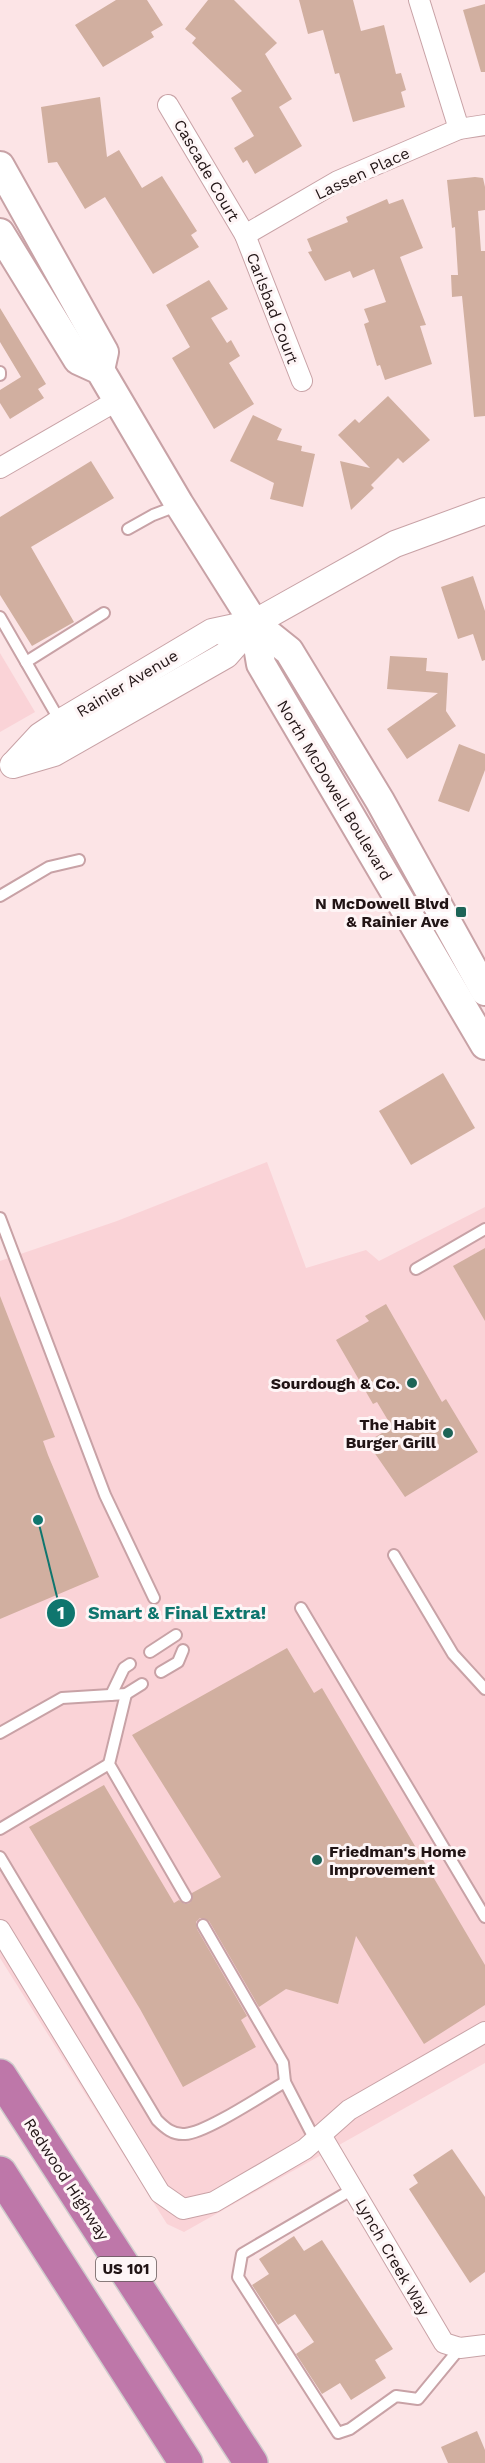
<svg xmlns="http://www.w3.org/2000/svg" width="485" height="2463" viewBox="0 0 485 2463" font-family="'Work Sans',sans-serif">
	<rect width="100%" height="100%" fill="#fce4e6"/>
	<g fill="#fad3d7">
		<polygon points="0,653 35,712 0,732"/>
		<polygon points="267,1162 306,1268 366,1250 379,1261 485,1207 485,2063 184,2232 167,2224 0,1958 0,1261 117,1221"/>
	</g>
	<g fill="#d1afa0">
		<polygon points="116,0 147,0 163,25 151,32 154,37 103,67 75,25"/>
		<polygon points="208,0 234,0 277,43 265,54 292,99 279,107 302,146 255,174 247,160 243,163 234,148 254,136 231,98 242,91 192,43 196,38 185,29"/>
		<polygon points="299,0 353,0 361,31 384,25 396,74 401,73 406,90 401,92 405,107 353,122 339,73 335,74 323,30 308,34"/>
		<polygon points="485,4 485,72 481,72 463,10"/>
		<polygon points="100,97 107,157 119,150 142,188 162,176 197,231 191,235 199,247 153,274 105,197 85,209 57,162 48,163 41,107"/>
		<polygon points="475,177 483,178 485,187 485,210 478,211 481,251 485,251 485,416 474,417 462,296 452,297 451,275 458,275 455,227 452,228 447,180"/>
		<polygon points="387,199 389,204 403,199 423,248 400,257 426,325 420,326 432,364 385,380 380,365 377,366 364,324 369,322 364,309 386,302 374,269 353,278 350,271 325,281 308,252 312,251 307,239 348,222 346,217"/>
		<polygon points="209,280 228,309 211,318 227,343 231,340 240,356 229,363 254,404 214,429 172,358 190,347 166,305"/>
		<polygon points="0,308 46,384 38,389 44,398 10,419 0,403 0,390 21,377 0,342"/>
		<polygon points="388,396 430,440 403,463 398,458 371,485 374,488 351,510 340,461 370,468 338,435 355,419 359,423"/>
		<polygon points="253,415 282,429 277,440 302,446 301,451 315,454 303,507 270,499 274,483 230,461"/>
		<polygon points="91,461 114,498 31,547 74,622 32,646 0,595 0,517"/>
		<polygon points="473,576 485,611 485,660 482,661 473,634 458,639 441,587"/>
		<polygon points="390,656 427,658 426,671 448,673 446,711 456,726 407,759 387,729 438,693 387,689"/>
		<polygon points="459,744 485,754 485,770 469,812 438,801"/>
		<polygon points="443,1073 475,1128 411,1165 379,1111"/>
		<polygon points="485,1248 485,1321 453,1266"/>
		<polygon points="0,1296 55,1437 43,1441 48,1455 99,1577 0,1619"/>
		<polygon points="386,1304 442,1402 446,1399 478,1452 405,1497 367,1442 392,1427 377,1402 373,1404 336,1340 369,1321 365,1316"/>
		<polygon points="287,1648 314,1693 322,1688 485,1965 485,2005 424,2044 356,1936 338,2004 286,1989 259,2007 209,1921 200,1918 196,1922 197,1929 247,2016 241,2020 256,2047 183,2087 140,2009 29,1827 104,1785 174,1903 179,1900 185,1904 190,1903 192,1893 221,1877 132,1735"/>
		<polygon points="452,2149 485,2197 485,2272 470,2283 409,2189 418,2183 413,2175"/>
		<polygon points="294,2236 304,2251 322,2240 393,2349 375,2360 386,2378 351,2400 340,2383 322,2394 296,2354 314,2342 295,2314 278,2325 252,2285 269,2274 259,2259"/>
		<polygon points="477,2431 485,2450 485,2463 448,2463 441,2447"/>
	</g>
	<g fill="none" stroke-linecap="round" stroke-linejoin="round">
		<g stroke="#c8a2a6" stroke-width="14">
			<g id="service">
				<polyline points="0,372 0,375"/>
				<polyline points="128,529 153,515 179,505"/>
				<polyline points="0,617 60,721"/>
				<polyline points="26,662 104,613"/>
				<polyline points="0,896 49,867 79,860"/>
				<polyline points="0,1218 105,1495 154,1598"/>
				<polyline points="416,1269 485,1229"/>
				<polyline points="394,1555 453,1654 485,1689"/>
				<polyline points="301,1608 485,1917"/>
				<polyline points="150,1652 176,1635"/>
				<polyline points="161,1672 178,1662 183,1650"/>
				<polyline points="126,1694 109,1764 186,1897"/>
				<polyline points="111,1695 124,1668 130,1664"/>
				<polyline points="0,1733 62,1698 126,1694 142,1684"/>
				<polyline points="0,1829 109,1764"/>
				<path d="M0 1857 157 2120C165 2128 173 2135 185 2134 206 2133 264 2094 285 2082"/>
				<polyline points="203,1925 283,2063 285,2082 315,2140"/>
				<polyline points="353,2189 242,2254 238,2277 338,2433 350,2429 396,2396 418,2399 460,2348"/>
			</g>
		</g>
		<g stroke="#c8a2a6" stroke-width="22">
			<g id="minor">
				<polyline points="419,0 459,129"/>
				<polyline points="168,105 245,235 302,381"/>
				<polyline points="245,235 338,181 459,129 485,125"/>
				<polyline points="0,468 118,400"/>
				<polyline points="0,1930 160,2193 183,2209 214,2202 305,2149 349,2110 485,2032"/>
				<polyline points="321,2135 444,2343 460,2348 485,2345"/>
			</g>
		</g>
		<g stroke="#c8a2a6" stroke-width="28">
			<g id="tertiary">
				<polyline points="15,763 40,736 61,722 212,632 254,623"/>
				<polyline points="13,765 54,753 226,655 254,623 395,544 485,511"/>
			</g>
		</g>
		<g stroke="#c8a2a6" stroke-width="32">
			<g id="secondary">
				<polyline points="0,166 104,352 100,370"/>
				<polyline points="0,233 78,360 100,370 179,504 254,623 289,651 380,801 485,991"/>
				<polyline points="254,623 261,664 485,1045"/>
			</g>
		</g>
		<g stroke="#cecbcc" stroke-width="36">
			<g id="motorway">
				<polyline points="0,2076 251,2463"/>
				<polyline points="0,2173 186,2463"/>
			</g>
		</g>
		<use href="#service" stroke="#fff" stroke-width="10"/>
		<use href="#minor" stroke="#fff" stroke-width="20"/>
		<use href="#tertiary" stroke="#fff" stroke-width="26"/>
		<use href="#secondary" stroke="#fff" stroke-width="28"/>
		<use href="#motorway" stroke="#be77a9" stroke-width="33"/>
	</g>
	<g fill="#1d6457" stroke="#fef5f6" stroke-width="2">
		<rect x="455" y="906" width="12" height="12" rx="3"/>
		<circle cx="412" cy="1383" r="6"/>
		<circle cx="448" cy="1433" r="6"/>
		<circle cx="317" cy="1860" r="6"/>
	</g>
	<g text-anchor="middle" stroke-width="6" stroke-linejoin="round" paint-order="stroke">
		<rect fill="#fef5f6" stroke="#635858" stroke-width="1.5" x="96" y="2257" width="60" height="24" rx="4.5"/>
		<g font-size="15" font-weight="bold" fill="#211415">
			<text x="126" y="2274">US 101</text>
		</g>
		<g font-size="16" fill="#211415" stroke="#fef5f6">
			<text transform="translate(207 170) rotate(60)" y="6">Cascade Court</text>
			<text transform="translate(362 173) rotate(-25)" y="6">Lassen Place</text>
			<text transform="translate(273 308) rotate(69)" y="6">Carlsbad Court</text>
			<text transform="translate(127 683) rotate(-31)" y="6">Rainier Avenue</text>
			<text transform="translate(335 790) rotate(59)" y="6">North McDowell Boulevard</text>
			<text transform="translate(67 2179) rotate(57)" y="6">Redwood Highway</text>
			<text transform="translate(393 2257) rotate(60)" y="6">Lynch Creek Way</text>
		</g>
		<g font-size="16" font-weight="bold" fill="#211415" stroke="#fef5f6" text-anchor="end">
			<text x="449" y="909">N McDowell Blvd<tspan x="449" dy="18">&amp; Rainier Ave</tspan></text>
			<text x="400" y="1389">Sourdough &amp; Co.</text>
			<text x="436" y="1430">The Habit<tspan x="436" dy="18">Burger Grill</tspan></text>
			<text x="329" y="1857" text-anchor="start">Friedman's Home<tspan x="329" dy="18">Improvement</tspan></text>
		</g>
	</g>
	<path fill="none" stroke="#0f766e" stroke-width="2" d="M38 1520L61 1613"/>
	<g fill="#0f766e" stroke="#fef5f6" stroke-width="2">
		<circle cx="38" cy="1520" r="6"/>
		<circle cx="61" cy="1613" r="15"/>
	</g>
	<g font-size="18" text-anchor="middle" font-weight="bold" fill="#fff">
		<text x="61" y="1619">1</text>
	</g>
	<g font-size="18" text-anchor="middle" font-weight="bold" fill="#0f766e" stroke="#fef5f6" stroke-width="6" stroke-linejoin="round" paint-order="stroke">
		<text x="177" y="1619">Smart &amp; Final Extra!</text>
	</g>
</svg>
